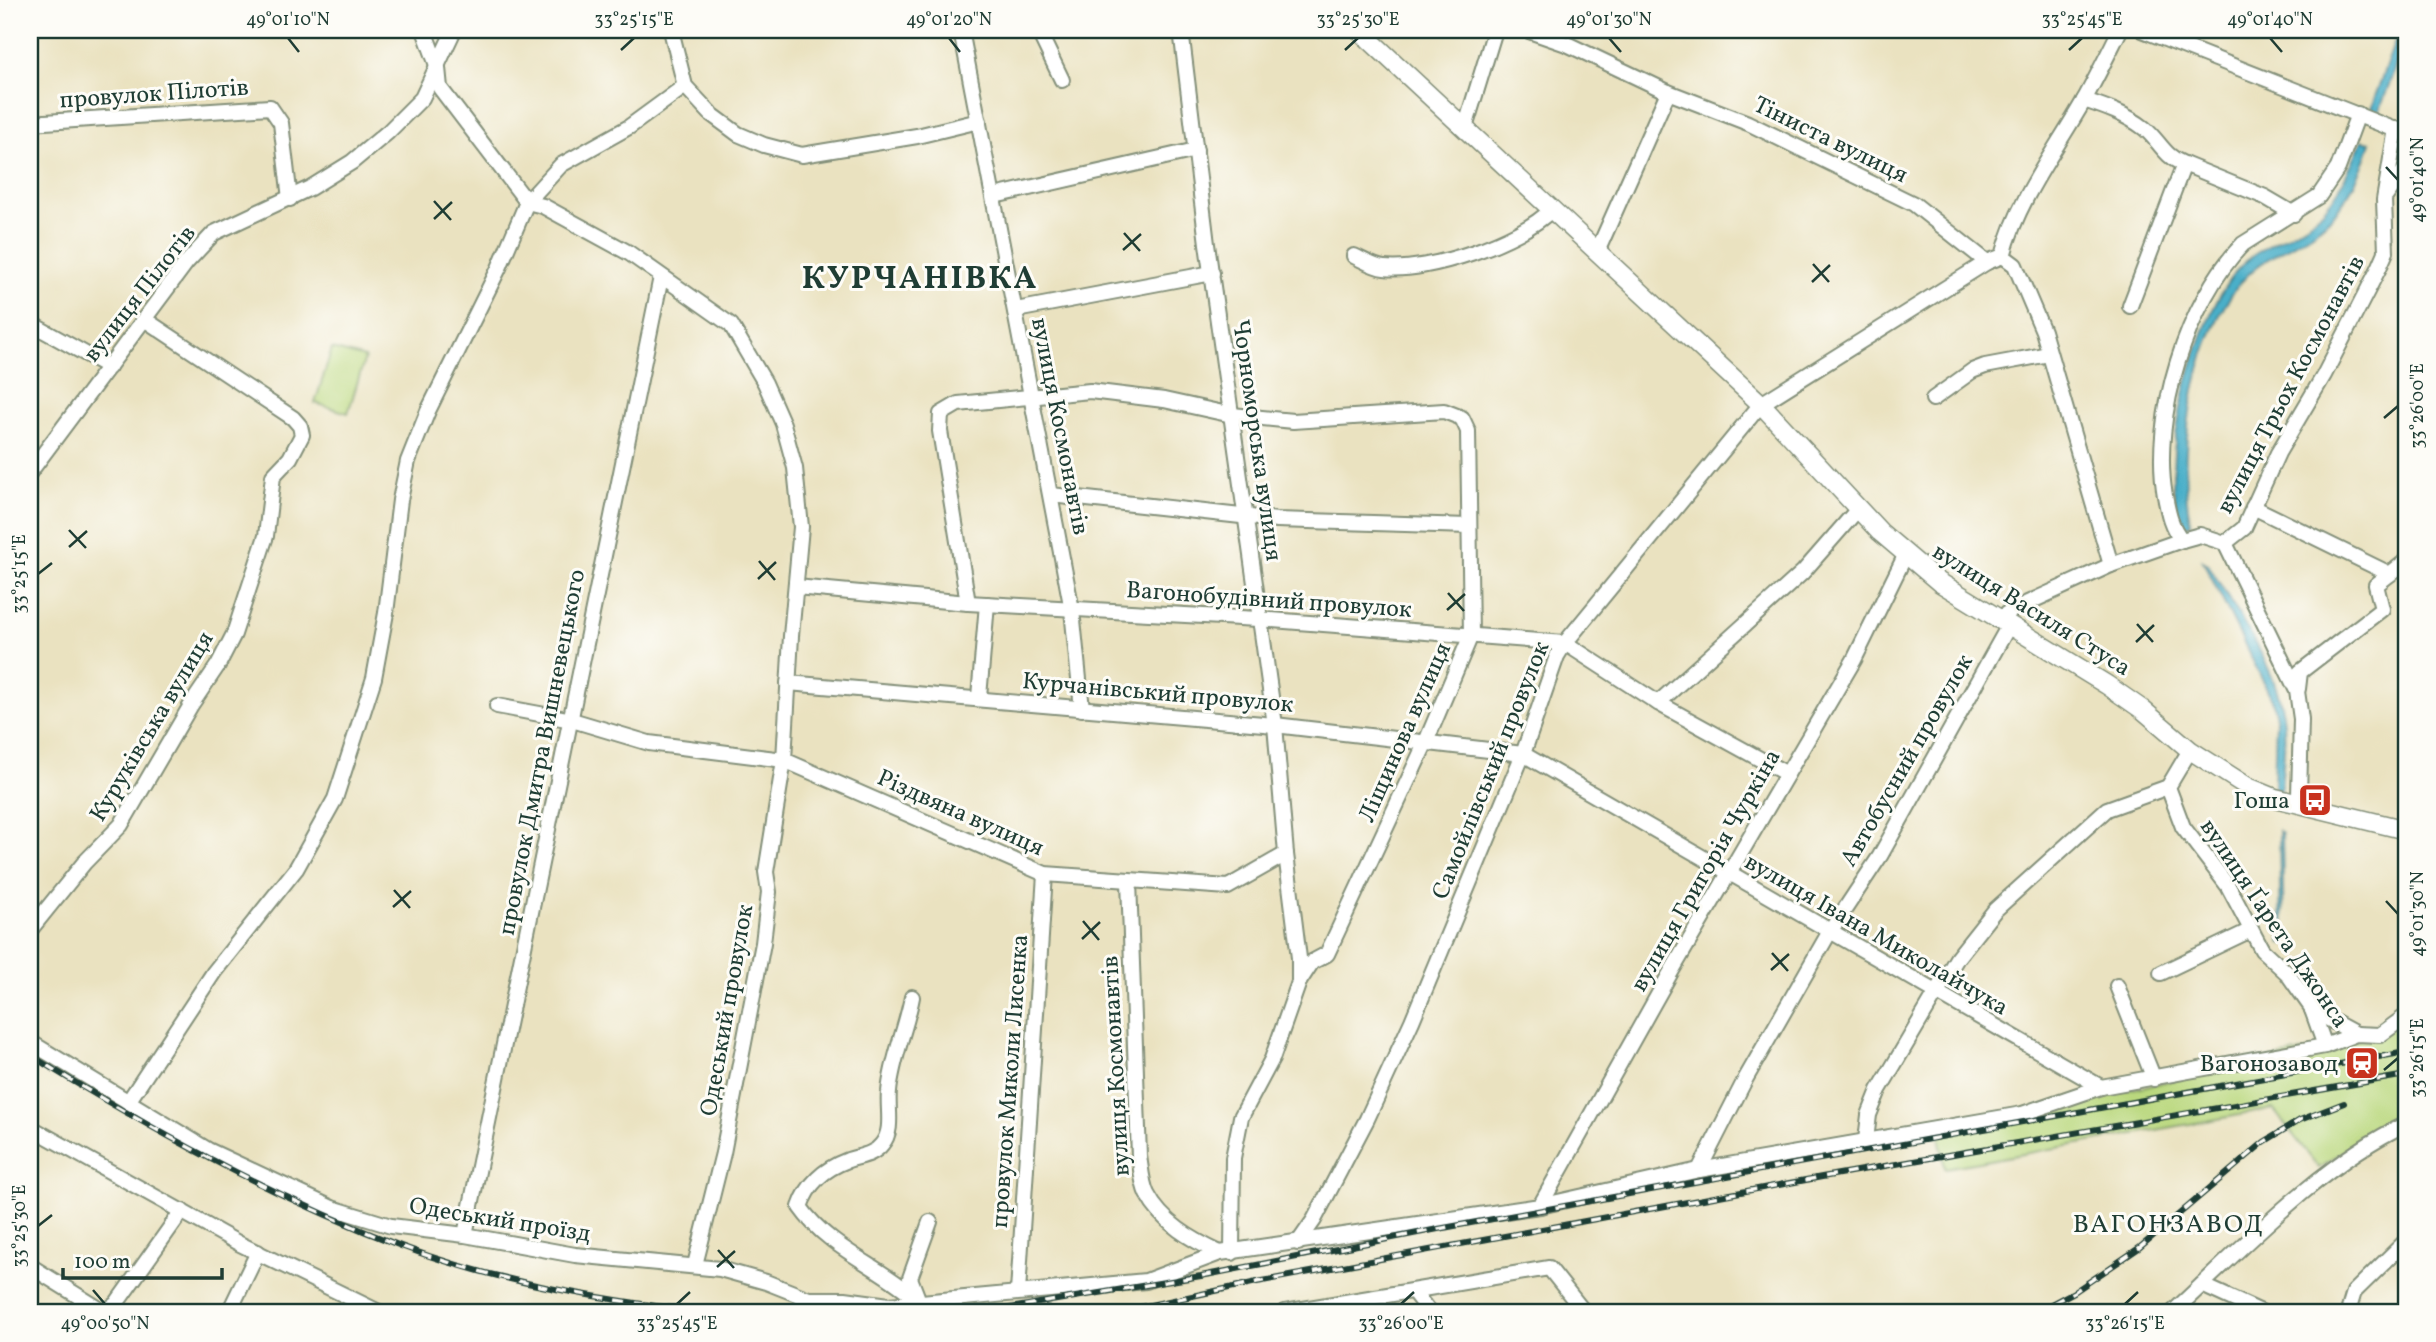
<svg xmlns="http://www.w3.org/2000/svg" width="2436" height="1342" viewBox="0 0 2436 1342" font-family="Vollkorn,serif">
	<rect width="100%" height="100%" fill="#fdfcf7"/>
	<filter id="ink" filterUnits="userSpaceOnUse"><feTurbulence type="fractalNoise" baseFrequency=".0143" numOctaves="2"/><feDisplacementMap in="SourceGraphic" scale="14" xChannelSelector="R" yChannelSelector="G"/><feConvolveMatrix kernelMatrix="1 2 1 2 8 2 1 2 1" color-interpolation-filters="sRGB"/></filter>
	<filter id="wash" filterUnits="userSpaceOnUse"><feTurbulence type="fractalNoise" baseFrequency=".00686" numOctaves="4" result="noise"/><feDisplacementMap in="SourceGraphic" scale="28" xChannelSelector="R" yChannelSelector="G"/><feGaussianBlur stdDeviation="1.57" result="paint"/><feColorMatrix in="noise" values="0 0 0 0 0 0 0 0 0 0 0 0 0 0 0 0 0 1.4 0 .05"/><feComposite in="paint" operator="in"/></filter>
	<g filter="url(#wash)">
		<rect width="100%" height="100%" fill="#eae2c0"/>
		<g fill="#bad87e" stroke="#6c8a59" stroke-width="2">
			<polygon points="332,349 365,358 348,413 315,403"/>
			<polygon points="2406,1019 2406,1114 2364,1137 2319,1168 2273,1109 1945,1168 1938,1131 2348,1042"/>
		</g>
		<g fill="#4aafc9" stroke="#34767e" stroke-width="2">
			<polygon points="2399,30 2406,30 2406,36 2379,113 2374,114 2371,108"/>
			<path d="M2362 140 2371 142C2363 171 2343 212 2316 230 2296 245 2272 253 2253 270 2196 320 2174 453 2191 524L2184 527C2151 475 2199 307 2241 266 2260 247 2286 238 2308 223 2337 204 2349 169 2362 140Z"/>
			<path d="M2203 561 2208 564C2233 608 2276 665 2283 715 2287 739 2282 767 2281 792L2274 787 2276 718 2272 699Z"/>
			<polygon points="2279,831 2282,834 2284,944 2281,942"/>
		</g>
	</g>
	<g filter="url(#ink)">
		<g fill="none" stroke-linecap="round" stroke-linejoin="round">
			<g stroke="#84907a" stroke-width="18">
				<g id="minor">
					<polyline points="424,30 438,68 440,88 527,202 543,206 629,253 731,325 765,383 783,424 795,468 801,527 791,636 784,760 766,872 769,892 763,943 723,1153 695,1265"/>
					<polyline points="671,30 685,86 711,114 738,134 764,145 802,155 917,136 979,121"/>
					<polyline points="961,30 1072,610 1082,709"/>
					<polyline points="1038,30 1062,80"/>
					<polyline points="1181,30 1207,244 1275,725 1286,854 1299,958 1299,982"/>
					<polyline points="1526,30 1569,45 1668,92 1748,123 1914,204 1987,262 2003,256 2015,265 2043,331 2111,565"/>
					<polyline points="2142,30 2406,134"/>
					<path d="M2084 100C2105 107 2126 114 2144 128 2159 140 2164 157 2184 164L2130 306"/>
					<polyline points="30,123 270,107 281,123 290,199"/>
					<polyline points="1465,128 1495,30"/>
					<polyline points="2184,164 2265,197 2294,214"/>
					<polyline points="994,196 1196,150"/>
					<polyline points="2386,196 2406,168"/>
					<polyline points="1597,252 1668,92"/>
					<path d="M1354 256C1363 260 1374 267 1384 268 1428 273 1521 241 1551 210"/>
					<path d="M2003 256C2017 201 2055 151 2083 102 2096 79 2108 54 2120 30"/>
					<polyline points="1016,310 1212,273"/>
					<polyline points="30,323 109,367"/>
					<polyline points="1933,399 1972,371 1985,366 2049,354"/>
					<polyline points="30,472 186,263 214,233 310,188 352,162 388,132 422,98 454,30"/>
					<polyline points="1051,495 1277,520 1469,526"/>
					<polyline points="2253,507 2390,574 2406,561"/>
					<path d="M2182 540C2171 528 2168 512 2165 496 2151 417 2187 301 2243 244L2319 196 2338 168 2358 114"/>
					<polyline points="2225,543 2244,528 2278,453 2324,375 2379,268 2386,252 2384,200 2396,129"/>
					<polyline points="2225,543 2297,691 2301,719 2299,796 2296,803"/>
					<polyline points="796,587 968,603 1258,619 1565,643 1658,703 1787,774"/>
					<polyline points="968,603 940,431 941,414 958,404 1090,391 1164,400 1232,415 1293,421 1444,411 1462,418 1468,431 1471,635 1425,744 1327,954 1312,962 1299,982 1272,1059 1241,1117 1233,1158 1232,1253"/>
					<polyline points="1997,620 2012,610 2111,565 2182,540 2200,535 2225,543"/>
					<polyline points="788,683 1275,725 1523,754 2101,1087"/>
					<polyline points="2298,689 2300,672 2382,609 2376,585 2390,574"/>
					<polyline points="979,697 987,604"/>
					<polyline points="1658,703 1803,572 1858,509"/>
					<polyline points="497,706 572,720 649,743 784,760 1045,874 1228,887 1286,854"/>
					<polyline points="2190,750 2168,787 2183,827 2228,886 2262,950 2287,973 2311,1007 2325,1046 2356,1034 2380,1035 2406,1016"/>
					<path d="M1129 881 1139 1156C1141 1168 1142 1184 1147 1194 1162 1223 1192 1240 1220 1253"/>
					<polyline points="30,930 84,863 121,825 191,705 218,665 234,634 266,536 273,476 290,458 302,435 300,426 293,418 144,319"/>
					<polyline points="2161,973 2251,930"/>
					<polyline points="2117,986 2154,1079"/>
					<path d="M912 997C906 1029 892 1059 889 1092 887 1109 894 1130 882 1144 874 1155 860 1156 848 1160 824 1169 808 1183 800 1207 830 1250 881 1266 919 1301"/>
					<polyline points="2312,1010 2356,1034"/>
					<polyline points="30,1042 208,1150 332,1208 391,1226 465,1235 575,1255 720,1269 766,1282 809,1299 845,1299 889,1305 1146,1281 1220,1253 1540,1206 1699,1170 2022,1114 2101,1087 2325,1046"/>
					<polyline points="128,1102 214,972 296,869 335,799 374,678 386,613 400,500 408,461 428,411 499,268 527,202 561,165 629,127 685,86"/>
					<polyline points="30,1127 240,1244 379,1312"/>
					<polyline points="1866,1140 1869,1115 1879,1090 1957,958 1995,910 2107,809 2168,787"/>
					<polyline points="1699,1170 1746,1078 1829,933 1880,856 2008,627"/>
					<polyline points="1540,1206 1671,972 1854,660 1905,556"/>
					<polyline points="465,1235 661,277"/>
					<polyline points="1298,1243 1314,1220 1367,1119 1412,1021 1523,754 1557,656 1565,643 1761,404 1987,262"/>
					<polyline points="30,1266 104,1312 116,1304 182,1211"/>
					<polyline points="2202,1285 2261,1312"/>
					<polyline points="1413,1291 1429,1312"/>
					<polyline points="1018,1292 1045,874"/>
					<polyline points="917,1296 910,1278 930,1222"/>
					<polyline points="229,1312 258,1252"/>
					<polyline points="1285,1312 1549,1268 1584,1312"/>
					<path d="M2173 1312C2242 1248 2322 1163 2406 1124"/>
					<polyline points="2348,1312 2354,1292 2406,1241"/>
				</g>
			</g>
			<g stroke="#84907a" stroke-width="21">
				<polyline id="major" points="1359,30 1761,404 1880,532 1939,582 2107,685 2143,710 2190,750 2248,787 2275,798 2406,830"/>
			</g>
			<use href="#minor" stroke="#fff" stroke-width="14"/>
			<use href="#major" stroke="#fff" stroke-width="18"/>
			<g stroke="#1f3d34" stroke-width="6">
				<g id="rail">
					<path d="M30 1055C148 1128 271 1196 401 1246 496 1282 600 1299 700 1312"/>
					<polyline points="985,1312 1201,1276 1438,1229 2406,1052"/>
					<polyline points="1118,1312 1257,1282 1822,1177 2406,1075"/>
					<polyline points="2036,1312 2074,1292 2139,1248 2264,1142 2300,1120 2344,1103"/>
				</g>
			</g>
			<use href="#rail" stroke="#fdfcf7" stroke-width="3.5" stroke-dasharray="10" stroke-linecap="butt"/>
		</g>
	</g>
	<path fill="none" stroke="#1f3d34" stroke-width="2.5" d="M288 38 299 52M949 38 960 52M1609 38 1621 52M2270 38 2282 52M621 50 634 38M1345 50 1358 38M2069 50 2082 38M2386 167 2398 180M434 201 451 220M434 219 452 202M1124 233 1140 251M1123 250 1141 234M1813 264 1829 282M1812 282 1830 265M2384 418 2398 406M69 530 86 548M69 547 87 531M759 561 775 580M38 574 52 563M758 579 776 562M1448 593 1464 611M1447 610 1465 594M2137 624 2153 642M2136 642 2154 625M394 890 410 908M2386 901 2398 914M393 907 411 891M1083 921 1099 940M1082 939 1100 922M1772 953 1788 971M1771 970 1789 954M2384 1070 2398 1058M38 1226 52 1215M718 1250 734 1268M717 1267 735 1251M93 1290 105 1304M677 1304 690 1292M1401 1304 1414 1292M2125 1304 2138 1292"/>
	<defs>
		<g id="bus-square" transform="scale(1.75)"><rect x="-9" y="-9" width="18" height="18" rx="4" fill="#c8321e" stroke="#fdfcf7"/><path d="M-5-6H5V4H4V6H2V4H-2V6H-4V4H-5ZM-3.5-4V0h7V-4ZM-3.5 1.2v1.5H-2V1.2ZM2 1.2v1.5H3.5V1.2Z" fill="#fff"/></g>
		<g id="station-square" transform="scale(1.75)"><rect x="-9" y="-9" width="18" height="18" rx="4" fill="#c8321e" stroke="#fdfcf7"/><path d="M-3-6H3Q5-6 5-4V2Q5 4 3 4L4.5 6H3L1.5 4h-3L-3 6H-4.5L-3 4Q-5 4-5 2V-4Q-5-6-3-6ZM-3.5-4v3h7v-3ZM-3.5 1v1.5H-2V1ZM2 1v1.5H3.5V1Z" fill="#fff"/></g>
	</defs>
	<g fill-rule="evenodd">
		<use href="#bus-square" x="2315" y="800"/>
		<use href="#station-square" x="2362" y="1063"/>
	</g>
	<g text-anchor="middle" stroke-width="6" stroke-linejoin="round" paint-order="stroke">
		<g font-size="24" fill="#1f3d34" stroke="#fdfcf7">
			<text transform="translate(154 93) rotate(-4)" y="8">провулок Пілотів</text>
			<text transform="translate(1831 139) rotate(26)" y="8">Тіниста вулиця</text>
			<text transform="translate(139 293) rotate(-52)" y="8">вулиця Пілотів</text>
			<text transform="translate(2290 384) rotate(-62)" y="8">вулиця Трьох Космонавтів</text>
			<text transform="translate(1061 426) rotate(79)" y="8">вулиця Космонавтів</text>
			<text transform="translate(1258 440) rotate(82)" y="8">Чорноморська вулиця</text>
			<text transform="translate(1269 599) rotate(4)" y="8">Вагонобудівний провулок</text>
			<text transform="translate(2032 609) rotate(32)" y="8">вулиця Василя Стуса</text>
			<text transform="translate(1158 692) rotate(5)" y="8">Курчанівський провулок</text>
			<text transform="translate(151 726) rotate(-59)" y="8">Куруківська вулиця</text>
			<text transform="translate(1404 732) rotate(-66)" y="8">Ліщинова вулиця</text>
			<text transform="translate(541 752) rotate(-79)" y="8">провулок Дмитра Вишневецького</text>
			<text transform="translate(1906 760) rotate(-60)" y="8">Автобусний провулок</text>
			<text transform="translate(1490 770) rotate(-68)" y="8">Самойлівський провулок</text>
			<text transform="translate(961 812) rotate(24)" y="8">Різдвяна вулиця</text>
			<text transform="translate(1705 870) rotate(-60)" y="8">вулиця Григорія Чуркіна</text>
			<text transform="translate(2275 923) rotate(56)" y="8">вулиця Ґарета Джонса</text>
			<text transform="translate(1877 934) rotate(30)" y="8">вулиця Івана Миколайчука</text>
			<text transform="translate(726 1010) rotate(-80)" y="8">Одеський провулок</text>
			<text transform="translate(1115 1066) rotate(-93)" y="8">вулиця Космонавтів</text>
			<text transform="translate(1009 1081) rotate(-86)" y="8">провулок Миколи Лисенка</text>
			<text transform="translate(500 1219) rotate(9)" y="8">Одеський проїзд</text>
		</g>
		<g font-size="24" fill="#1f3d34" stroke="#fdfcf7" text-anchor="end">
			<text x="2290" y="808">Гоша</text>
			<text x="2338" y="1071">Вагонозавод</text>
		</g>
		<g font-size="26" letter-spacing="2" fill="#1f3d34" stroke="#fdfcf7">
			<text x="2169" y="1232">ВАГОНЗАВОД</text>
		</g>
		<g font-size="32" font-weight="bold" letter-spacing="2" fill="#1f3d34" stroke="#fdfcf7">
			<text x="920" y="288">КУРЧАНІВКА</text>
		</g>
	</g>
	<rect width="2436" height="1342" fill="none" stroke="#fdfcf7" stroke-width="77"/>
	<path d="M63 1268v10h159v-10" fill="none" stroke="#1f3d34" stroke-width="3.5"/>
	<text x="74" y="1268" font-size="21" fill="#1f3d34" stroke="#fdfcf7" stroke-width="5" paint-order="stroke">100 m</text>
	<rect x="38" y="38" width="2360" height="1266" fill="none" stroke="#1f3d34" stroke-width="2.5"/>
	<g font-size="18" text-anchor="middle" fill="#1f3d34">
		<text x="288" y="25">49°01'10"N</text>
		<text x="634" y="25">33°25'15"E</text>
		<text x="949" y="25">49°01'20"N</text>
		<text x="1358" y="25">33°25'30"E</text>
		<text x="1609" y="25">49°01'30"N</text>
		<text x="2082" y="25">33°25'45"E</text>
		<text x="2270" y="25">49°01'40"N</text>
		<text transform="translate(2417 180) rotate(-90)" y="6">49°01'40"N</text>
		<text transform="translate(2417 406) rotate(-90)" y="6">33°26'00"E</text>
		<text transform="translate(19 574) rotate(-90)" y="6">33°25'15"E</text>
		<text transform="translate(2417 914) rotate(-90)" y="6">49°01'30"N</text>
		<text transform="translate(2417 1058) rotate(-90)" y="6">33°26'15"E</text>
		<text transform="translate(19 1226) rotate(-90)" y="6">33°25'30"E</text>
		<text x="105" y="1329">49°00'50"N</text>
		<text x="677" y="1329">33°25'45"E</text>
		<text x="1401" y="1329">33°26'00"E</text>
		<text x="2125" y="1329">33°26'15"E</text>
	</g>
</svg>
